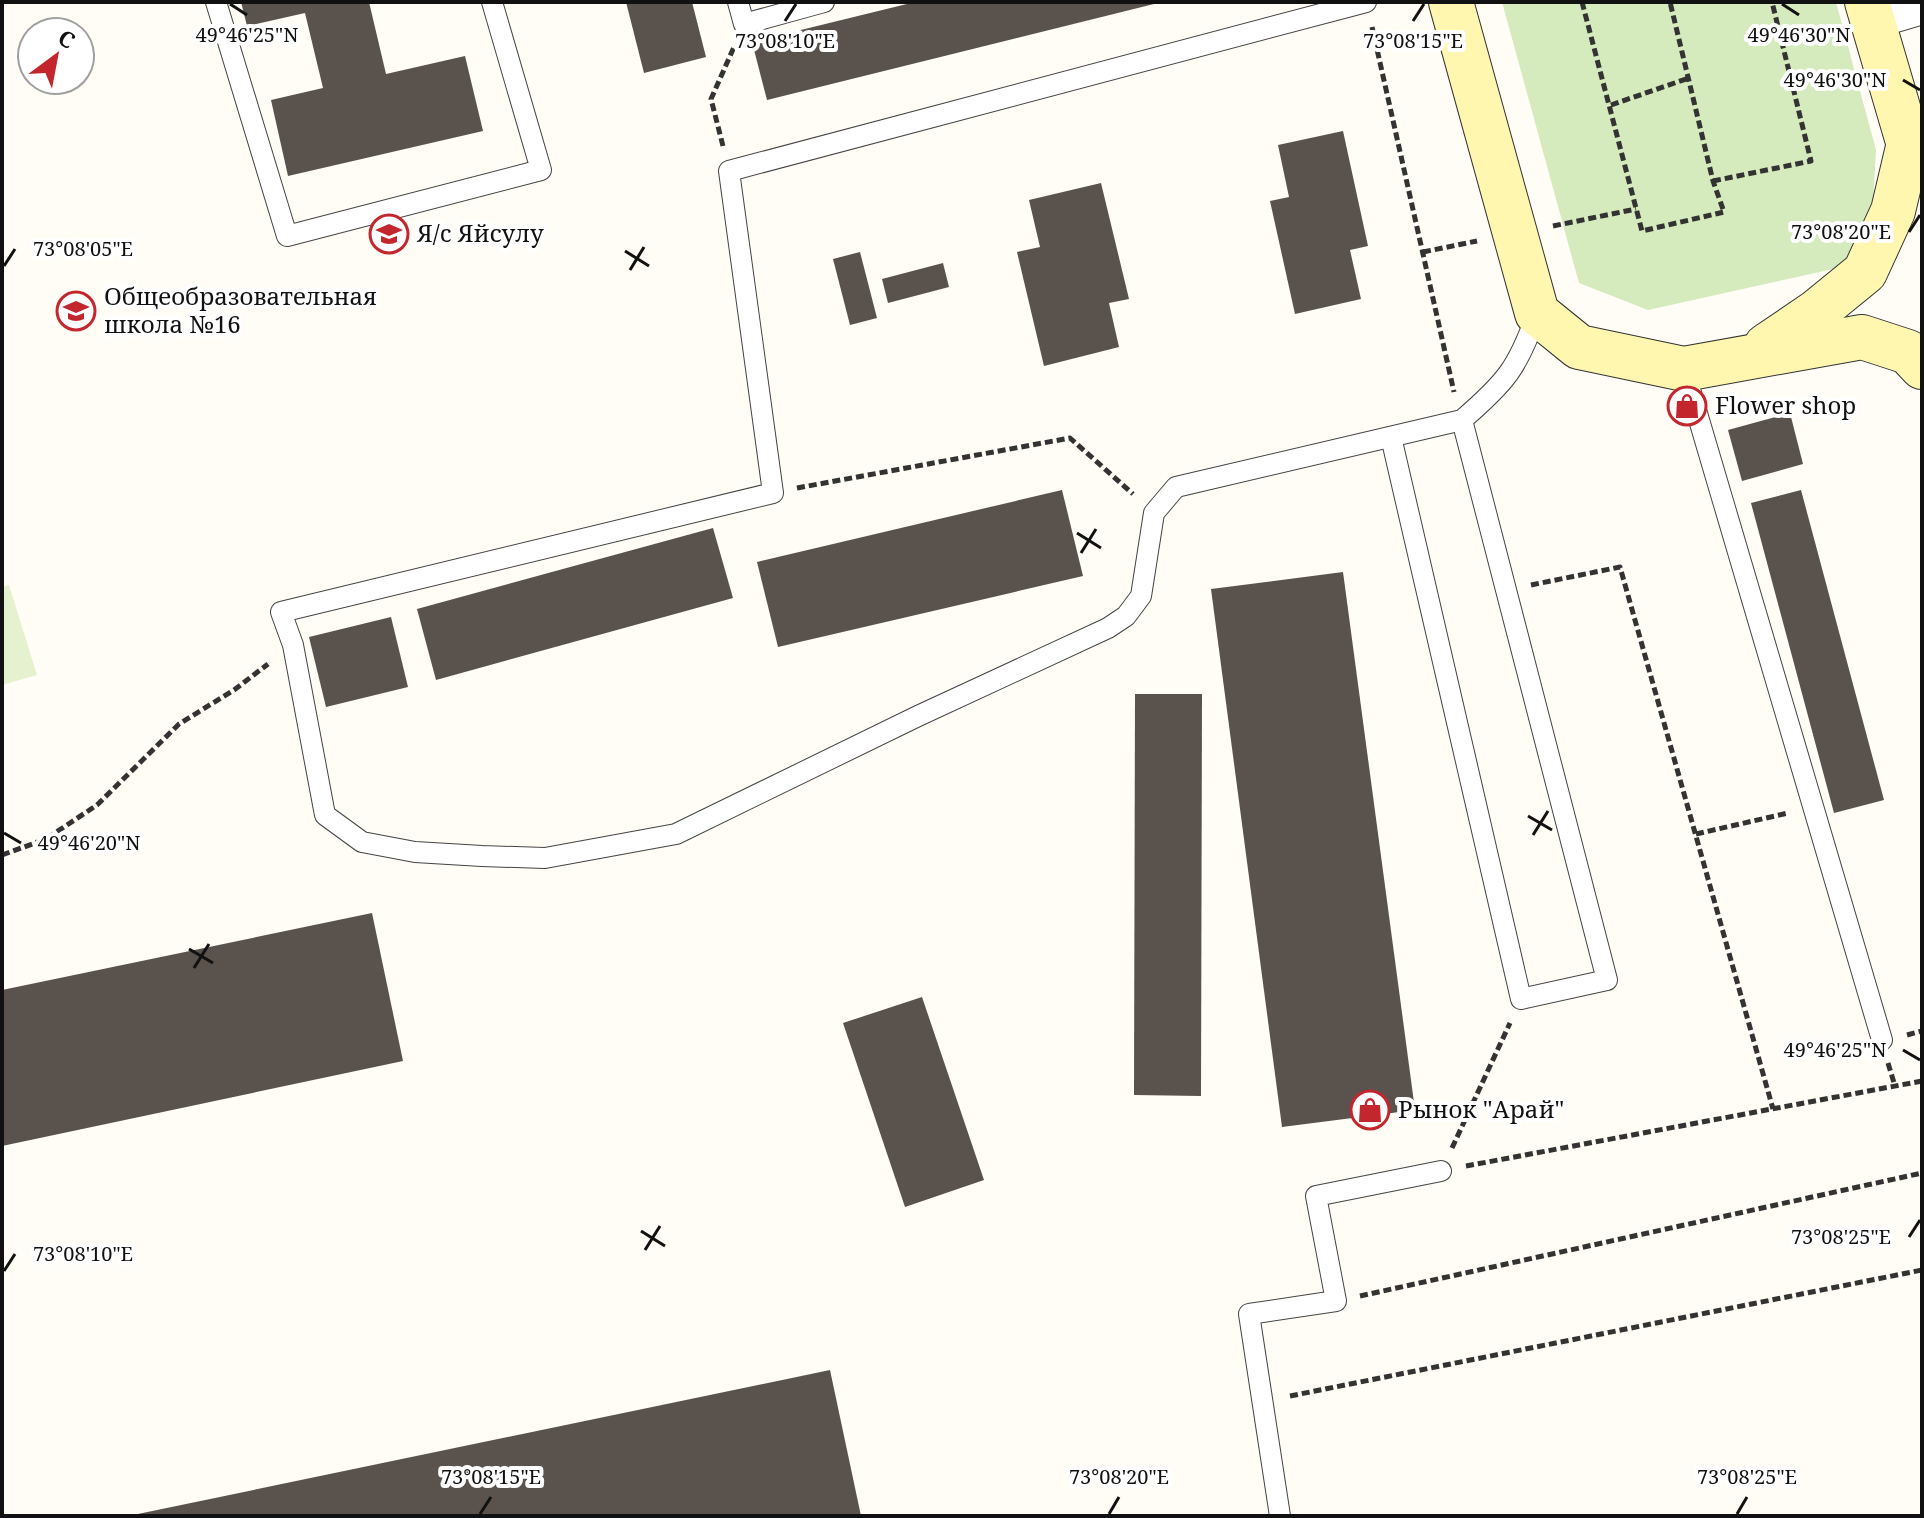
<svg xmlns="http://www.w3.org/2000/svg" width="1924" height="1518" viewBox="0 0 1924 1518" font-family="'Noto Serif',serif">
	<rect width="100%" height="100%" fill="#fffdf5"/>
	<polygon fill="#d5ebbd" points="1502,2 1836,2 1876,150 1872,220 1852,255 1833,269 1648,310 1579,283"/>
	<polygon fill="#e6f2cf" points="9,585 37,675 2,685 2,587"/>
	<g fill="#5a524d">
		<polygon points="241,2 369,2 386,74 465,56 483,131 288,176 271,100 323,88 305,13 247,26"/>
		<polygon points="626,2 692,2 706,57 644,73"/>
		<polygon points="915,2 1158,2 1158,3 767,100 752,42"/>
		<polygon points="1343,131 1368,246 1350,250 1361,299 1295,314 1270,201 1289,197 1278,145"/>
		<polygon points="1101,183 1129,299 1109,303 1119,347 1044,366 1017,252 1040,247 1029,200"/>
		<polygon points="860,252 877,318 850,325 833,259"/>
		<polygon points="943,263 949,287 888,303 882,279"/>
		<polygon points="1790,413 1803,464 1742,481 1728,430"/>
		<polygon points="1062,490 1083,576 778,647 757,562"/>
		<polygon points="1801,490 1884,800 1834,813 1751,503"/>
		<polygon points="713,528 733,598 436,680 417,609"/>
		<polygon points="1343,572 1415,1110 1282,1127 1211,589"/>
		<polygon points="391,617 408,687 326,707 309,637"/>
		<polygon points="1135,694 1202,694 1201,1096 1134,1095"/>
		<polygon points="372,913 403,1061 2,1146 2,990"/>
		<polygon points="922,997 984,1180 905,1207 843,1023"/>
		<polygon points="830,1370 861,1516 133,1516 133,1515"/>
	</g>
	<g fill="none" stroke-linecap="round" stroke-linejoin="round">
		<g stroke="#444" stroke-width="22">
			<g id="lane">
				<polyline points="216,2 287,236 541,170 492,2"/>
				<polyline points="738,2 744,24 824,2"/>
				<path d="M1366 2 729 171 773 493 281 612 293 645 325 815 362 842 415 852 482 856 545 858 676 834 918 716 1108 628 1126 616 1141 596 1154 513 1176 487 1462 420C1505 383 1518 368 1537 313"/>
				<polyline points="1684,369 1882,1040"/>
				<polyline points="1391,437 1521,999 1607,980 1462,420"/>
				<polyline points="1280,1516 1249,1314 1336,1301 1316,1196 1441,1171"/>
			</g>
		</g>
		<g stroke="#444" stroke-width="40">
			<polyline id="street" points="1871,20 1922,5"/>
		</g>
		<g stroke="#333" stroke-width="46">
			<g id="secondary">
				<polyline points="1451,2 1537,313 1579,347 1684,369 1862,337 1908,352 1922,367"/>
				<polyline points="1867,2 1916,169"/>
				<polyline points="1766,346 1816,312 1865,272 1893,211 1909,143"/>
			</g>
		</g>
		<g stroke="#333" stroke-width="5" stroke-dasharray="8 4" stroke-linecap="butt">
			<polyline points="1582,2 1642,231 1724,212 1713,181 1670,2"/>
			<polyline points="1372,27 1454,392"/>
			<polyline points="1611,105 1689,78"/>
			<polyline points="723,146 711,99 734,47"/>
			<polyline points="1713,181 1811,161 1772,2"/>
			<polyline points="1553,226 1636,209"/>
			<polyline points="1423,252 1477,241"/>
			<polyline points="797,488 1070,438 1133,494"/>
			<polyline points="1531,585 1620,567 1773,1109"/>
			<polyline points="1696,834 1788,813"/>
			<polyline points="2,855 46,839 97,805 179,724 234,690 268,664"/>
			<polyline points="1907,1035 1922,1031"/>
			<polyline points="1888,1063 1895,1086"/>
			<polyline points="1452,1148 1510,1023"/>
			<polyline points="1466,1166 1922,1081"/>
			<polyline points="1360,1296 1922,1173"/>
			<polyline points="1290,1396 1922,1270"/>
		</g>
		<use href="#lane" stroke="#fff" stroke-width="20"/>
		<use href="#street" stroke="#fff" stroke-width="38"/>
		<use href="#secondary" stroke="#fff6b0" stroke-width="44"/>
	</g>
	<path fill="none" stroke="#111" stroke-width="3" d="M230 4 247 15M1782 4 1799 15M785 21 796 4M1413 21 1424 4M1903 80 1920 90M1909 232 1920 215M625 251 649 266M4 266 15 249M630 270 644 247M1077 533 1101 548M1081 553 1096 529M1528 816 1552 830M4 833 21 843M1533 835 1548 811M189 949 213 963M194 968 209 944M1903 1050 1920 1060M641 1231 665 1246M1909 1237 1920 1220M645 1250 660 1226M4 1271 15 1254M480 1514 491 1497M1109 1514 1119 1497M1737 1514 1747 1497"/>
	<defs>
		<g id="school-ring" transform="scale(2)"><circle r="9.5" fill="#fff" stroke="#c4262e" stroke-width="1.5"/><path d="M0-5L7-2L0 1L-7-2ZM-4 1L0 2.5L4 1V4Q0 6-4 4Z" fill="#c4262e"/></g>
		<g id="shop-ring" transform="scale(2)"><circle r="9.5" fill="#fff" stroke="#c4262e" stroke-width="1.5"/><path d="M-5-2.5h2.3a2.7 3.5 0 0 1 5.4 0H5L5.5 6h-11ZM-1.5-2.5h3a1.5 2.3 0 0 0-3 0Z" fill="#c4262e"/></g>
	</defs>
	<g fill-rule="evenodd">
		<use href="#school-ring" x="389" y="234"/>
		<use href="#school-ring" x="76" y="311"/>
		<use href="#shop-ring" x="1687" y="406"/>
		<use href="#shop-ring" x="1370" y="1110"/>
	</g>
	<g text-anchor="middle" stroke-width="8" stroke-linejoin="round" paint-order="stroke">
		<g font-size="24" fill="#111" stroke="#fff" text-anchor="start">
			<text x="417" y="242">Я/c Яйсулу</text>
			<text x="104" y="305">Общеобразовательная<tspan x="104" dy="28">школа №16</tspan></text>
			<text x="1715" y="414">Flower shop</text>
			<text x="1398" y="1118">Рынок "Арай"</text>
		</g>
	</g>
	<g font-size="20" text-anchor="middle" fill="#111" stroke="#fff" stroke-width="8" stroke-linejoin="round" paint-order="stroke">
		<text x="1799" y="42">49°46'30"N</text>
		<text x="247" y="42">49°46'25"N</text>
		<text x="785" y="48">73°08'10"E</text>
		<text x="1413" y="48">73°08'15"E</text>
		<text x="1835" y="87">49°46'30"N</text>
		<text x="1841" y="239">73°08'20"E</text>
		<text x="83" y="256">73°08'05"E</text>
		<text x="89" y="850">49°46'20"N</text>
		<text x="1835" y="1057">49°46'25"N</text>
		<text x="1841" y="1244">73°08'25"E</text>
		<text x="83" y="1261">73°08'10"E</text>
		<text x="491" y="1484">73°08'15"E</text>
		<text x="1119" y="1484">73°08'20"E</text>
		<text x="1747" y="1484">73°08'25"E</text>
	</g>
	<rect width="1924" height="1518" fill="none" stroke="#111111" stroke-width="8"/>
	<g transform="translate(56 56) rotate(32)"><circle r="38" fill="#ffffff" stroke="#a0a0a0" stroke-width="2"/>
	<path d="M0-6L14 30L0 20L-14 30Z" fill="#c4262e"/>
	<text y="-12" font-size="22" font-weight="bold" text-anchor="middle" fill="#111111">С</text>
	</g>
</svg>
